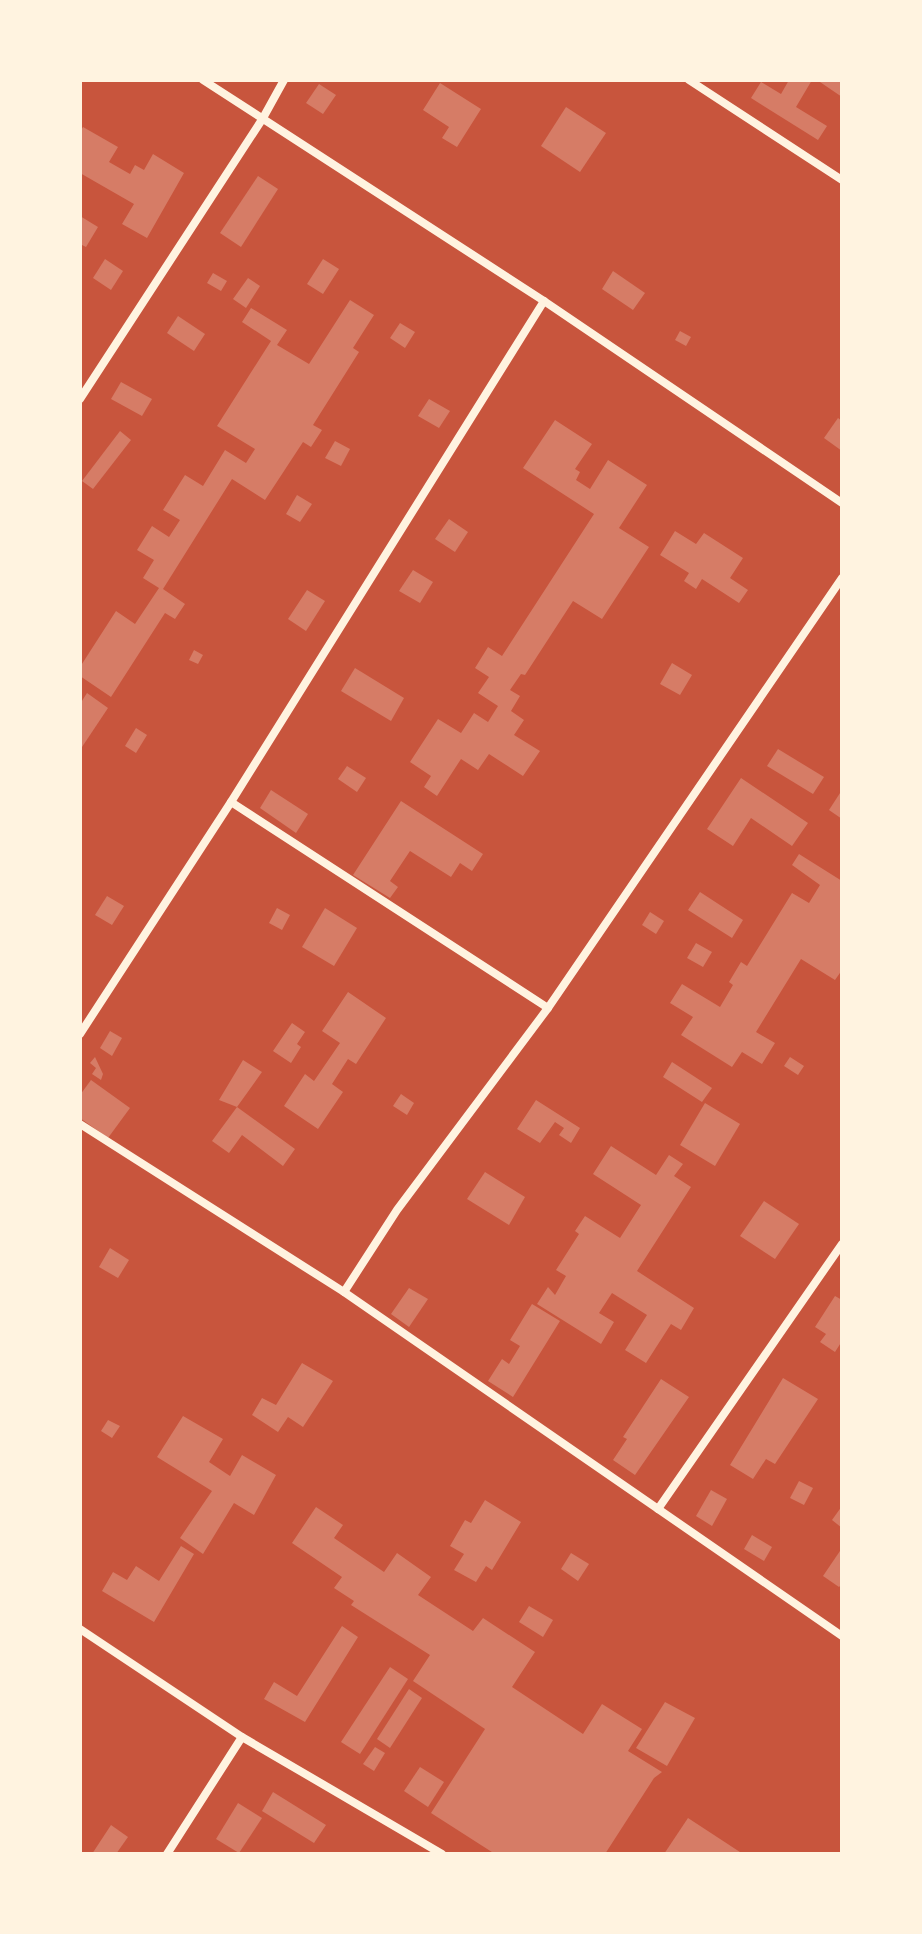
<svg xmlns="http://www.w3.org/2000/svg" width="922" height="1934" viewBox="0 0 922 1934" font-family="'DM Sans',sans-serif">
	<rect width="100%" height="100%" fill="#c8553d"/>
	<g fill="#d67c66">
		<polygon points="789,80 812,80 796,107 827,126 818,140 751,98 761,82 781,94"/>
		<polygon points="817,80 842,80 842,97"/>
		<polygon points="440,83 481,109 457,147 442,138 449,127 423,110"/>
		<polygon points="319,84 336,95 323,114 306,103"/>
		<polygon points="566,107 606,133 580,172 541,146"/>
		<polygon points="83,127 118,147 109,162 130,174 135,165 144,170 153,154 184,173 147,238 122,224 134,204 80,173 80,132"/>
		<polygon points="258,176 278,189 241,247 220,233"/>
		<polygon points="80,216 98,227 86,247 80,244"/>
		<polygon points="105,259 123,271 111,290 93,278"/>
		<polygon points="323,259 339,269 323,294 307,284"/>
		<polygon points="613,271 645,293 633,310 602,289"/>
		<polygon points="213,273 227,281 221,291 207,283"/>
		<polygon points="248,278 260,286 246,308 233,299"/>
		<polygon points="350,300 374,315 353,348 359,352 313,425 322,430 311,447 303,442 265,500 232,479 163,589 185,604 175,619 165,613 111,697 80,676 80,667 116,611 135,624 159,588 143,578 154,560 137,550 152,526 169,537 180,520 163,510 185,475 203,486 225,450 246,463 255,449 217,426 271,341 242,322 251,308 287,330 277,345 309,364"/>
		<polygon points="178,316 205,334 194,351 167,333"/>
		<polygon points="400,323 415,332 405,348 390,338"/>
		<polygon points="680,331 691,337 686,346 675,340"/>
		<polygon points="121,382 152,399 142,416 111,399"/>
		<polygon points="429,399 450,411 439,428 418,416"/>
		<polygon points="838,418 842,421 842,451 824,438"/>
		<polygon points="555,420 592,444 575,469 580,472 576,480 590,489 608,460 647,485 619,528 649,547 602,619 573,601 525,675 521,674 510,690 520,696 511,711 524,720 514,735 540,751 523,776 489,754 478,770 461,759 437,796 424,787 431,776 410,762 438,719 461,733 474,713 488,722 498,706 478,693 489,677 475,668 488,647 502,656 594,514 523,468"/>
		<polygon points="120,431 131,440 93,489 82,481"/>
		<polygon points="335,441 350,449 341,466 325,458"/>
		<polygon points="297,495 312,504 300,522 286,514"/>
		<polygon points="449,519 468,532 455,552 435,539"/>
		<polygon points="675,531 696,544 704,533 743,558 730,578 748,590 739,603 702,579 696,589 684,581 689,573 660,555"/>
		<polygon points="413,570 433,582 420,603 399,591"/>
		<polygon points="307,590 325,601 306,631 288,619"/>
		<polygon points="194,650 203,655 198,664 189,660"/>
		<polygon points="672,663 692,675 680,695 660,684"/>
		<polygon points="355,668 404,698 391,721 341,691"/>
		<polygon points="87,693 108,708 80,750 80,704"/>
		<polygon points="136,728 147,735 136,753 125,746"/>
		<polygon points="778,749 824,777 813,794 767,766"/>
		<polygon points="347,766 366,778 357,792 338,779"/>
		<polygon points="741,778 808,823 792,846 751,818 733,846 707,829"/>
		<polygon points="271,790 308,814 296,833 260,808"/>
		<polygon points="842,790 842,819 829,810"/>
		<polygon points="401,801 483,854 472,871 460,863 451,877 410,851 390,881 398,887 390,898 353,875"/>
		<polygon points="799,854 842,881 842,970 835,980 801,959 756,1032 775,1043 762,1064 742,1052 732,1067 681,1035 693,1017 670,1003 682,984 720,1007 733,985 729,982 741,962 747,966 792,893 809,903 820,885 792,865"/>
		<polygon points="700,892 743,920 732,938 688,910"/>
		<polygon points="107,896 124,906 112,925 95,915"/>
		<polygon points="277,908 290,915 282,930 269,923"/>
		<polygon points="325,908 357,928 334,966 302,947"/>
		<polygon points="650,912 664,921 656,934 642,925"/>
		<polygon points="696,943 712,952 703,967 687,958"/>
		<polygon points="348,992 386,1018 356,1064 348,1059 332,1084 343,1092 318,1129 284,1106 305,1074 314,1081 340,1043 322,1031"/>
		<polygon points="292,1023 305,1032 297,1044 301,1047 291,1063 273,1051"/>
		<polygon points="110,1031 122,1038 112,1056 100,1048"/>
		<polygon points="95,1057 103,1074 101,1080 92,1074 96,1068 90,1063"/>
		<polygon points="790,1057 804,1066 798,1075 784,1066"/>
		<polygon points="243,1060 262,1072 237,1107 295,1149 283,1166 242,1135 229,1153 212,1141 237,1107 219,1100"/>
		<polygon points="672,1062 712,1088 702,1102 663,1077"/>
		<polygon points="91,1080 130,1108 108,1138 80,1118 80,1095"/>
		<polygon points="401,1094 414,1103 407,1115 393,1106"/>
		<polygon points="536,1100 580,1128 571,1143 559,1135 564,1128 555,1122 540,1143 517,1129"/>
		<polygon points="705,1103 740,1124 715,1166 680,1145"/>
		<polygon points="611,1146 656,1175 669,1155 683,1164 674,1176 691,1187 637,1271 694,1308 681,1330 671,1324 646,1363 625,1350 647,1315 612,1293 599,1313 614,1322 601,1344 537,1304 548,1287 555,1295 566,1276 556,1270 579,1234 575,1231 585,1216 620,1238 641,1205 593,1174"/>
		<polygon points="485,1172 525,1197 509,1225 467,1199"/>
		<polygon points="764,1201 799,1224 775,1259 740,1236"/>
		<polygon points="110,1248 129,1260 118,1278 99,1267"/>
		<polygon points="409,1288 428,1299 409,1327 391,1314"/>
		<polygon points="835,1296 842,1300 842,1341 835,1352 820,1342 826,1334 815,1327"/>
		<polygon points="532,1304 560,1321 513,1397 488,1381 502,1359 509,1364 520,1346 510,1340"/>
		<polygon points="302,1363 333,1381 303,1427 288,1417 278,1432 252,1415 262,1398 276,1405"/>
		<polygon points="783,1378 818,1399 775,1464 766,1459 753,1479 730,1465"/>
		<polygon points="661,1379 689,1397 635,1475 613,1460 627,1439 623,1437"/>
		<polygon points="183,1416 223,1439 209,1462 230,1476 242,1455 276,1475 254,1515 234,1503 203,1554 180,1538 212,1491 157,1457"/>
		<polygon points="108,1420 120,1426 112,1438 101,1431"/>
		<polygon points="799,1481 813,1488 804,1505 790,1498"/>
		<polygon points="711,1490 727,1499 712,1526 696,1516"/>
		<polygon points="485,1500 521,1522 492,1570 486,1566 476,1582 454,1570 464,1554 450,1546 465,1520 471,1523"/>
		<polygon points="842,1506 842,1528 832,1520"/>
		<polygon points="316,1507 343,1525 334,1538 384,1572 397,1553 431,1577 418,1595 473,1631 483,1618 535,1652 512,1687 583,1734 602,1704 642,1729 628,1751 662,1772 654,1778 605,1854 495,1854 431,1813 485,1729 413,1681 430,1655 351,1605 354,1601 334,1588 342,1577 292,1543"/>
		<polygon points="752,1535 772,1547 764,1561 744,1549"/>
		<polygon points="181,1546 194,1554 154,1622 102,1591 113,1572 127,1580 136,1566 159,1581"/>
		<polygon points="842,1548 842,1584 839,1587 823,1576"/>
		<polygon points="571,1553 589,1564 578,1581 561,1569"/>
		<polygon points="529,1606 553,1620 543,1637 519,1622"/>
		<polygon points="342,1626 358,1637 305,1722 264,1699 274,1682 297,1696"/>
		<polygon points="390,1667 408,1679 360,1754 341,1742"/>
		<polygon points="409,1689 422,1698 390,1748 377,1739"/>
		<polygon points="665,1702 695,1718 667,1766 636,1748"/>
		<polygon points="375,1747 385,1753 374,1771 363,1764"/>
		<polygon points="420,1767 444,1782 428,1807 404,1791"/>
		<polygon points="273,1792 326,1825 314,1843 262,1811"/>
		<polygon points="238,1803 262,1818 239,1853 216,1839"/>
		<polygon points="688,1818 743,1854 664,1854"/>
		<polygon points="111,1825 128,1837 116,1854 92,1854"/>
	</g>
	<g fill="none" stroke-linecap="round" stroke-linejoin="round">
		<g stroke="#fff3e0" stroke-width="8">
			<polyline points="203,80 544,301 842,503"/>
			<polyline points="689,80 842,180"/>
			<polyline points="80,399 263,118 284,80"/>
			<polyline points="231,802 548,1008"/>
			<polyline points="80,1034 231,802 544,301"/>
			<polyline points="80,1124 344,1292 842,1636"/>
			<polyline points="344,1292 397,1210 548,1008 842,578"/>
			<polyline points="658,1509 842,1244"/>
			<polyline points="80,1629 242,1737 442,1854"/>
			<polyline points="167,1854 242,1737"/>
		</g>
	</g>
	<rect width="922" height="1934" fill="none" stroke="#fff3e0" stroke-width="164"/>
</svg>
